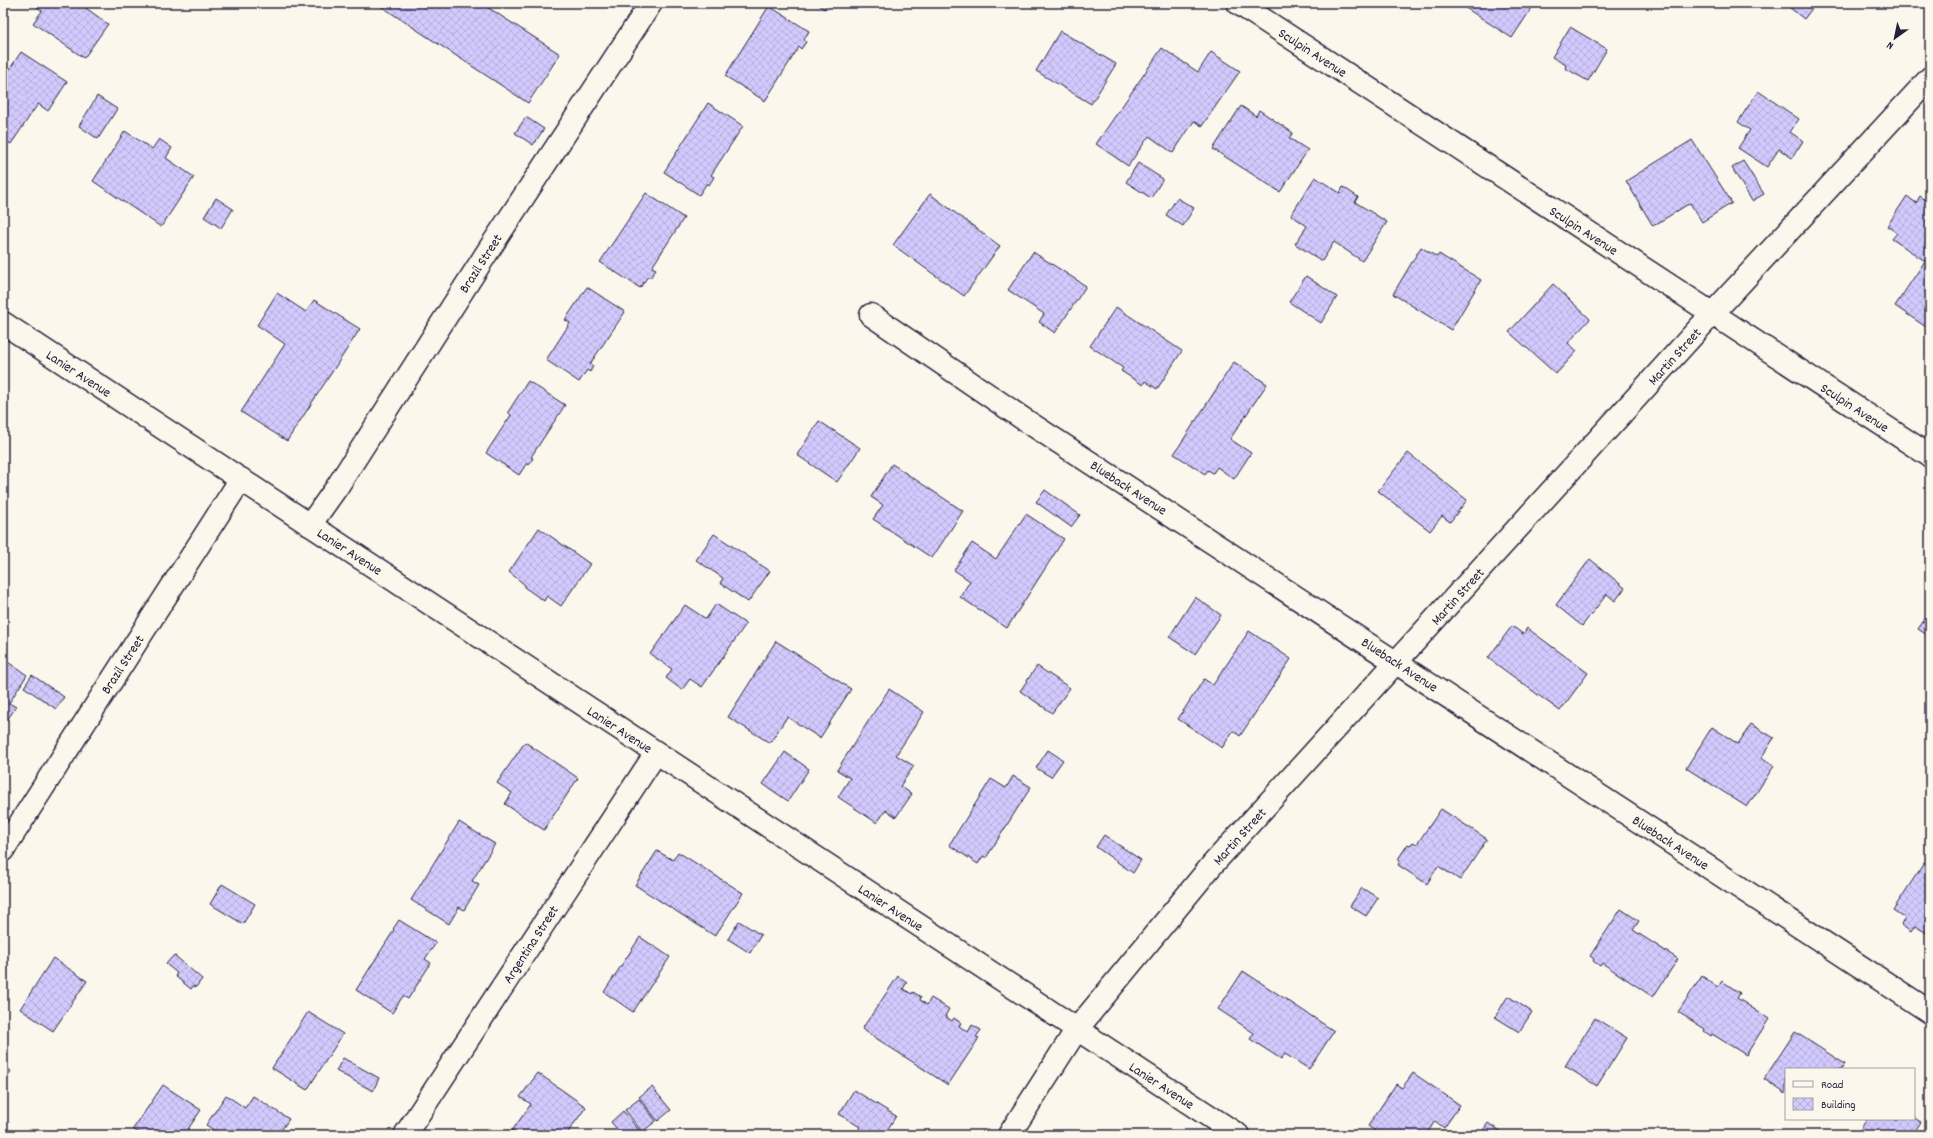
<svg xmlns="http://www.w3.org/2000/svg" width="1933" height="1138" viewBox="0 0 1933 1138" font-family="Dekko,sans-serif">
	<defs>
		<pattern id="building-cross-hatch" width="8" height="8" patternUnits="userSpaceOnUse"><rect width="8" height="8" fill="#d2cafd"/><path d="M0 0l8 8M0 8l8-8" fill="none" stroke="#b4adda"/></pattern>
	</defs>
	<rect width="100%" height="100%" fill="#fbf7ec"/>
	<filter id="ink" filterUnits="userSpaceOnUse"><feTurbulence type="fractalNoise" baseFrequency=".025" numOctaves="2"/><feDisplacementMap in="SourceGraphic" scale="8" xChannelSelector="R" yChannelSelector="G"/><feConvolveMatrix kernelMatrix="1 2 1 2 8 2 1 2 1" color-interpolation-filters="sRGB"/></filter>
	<g filter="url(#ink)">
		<g fill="url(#building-cross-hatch)" stroke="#22223b">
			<polygon points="40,3 79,3 108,24 84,58 33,23 42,11 37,7"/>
			<polygon points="376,3 481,3 560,54 528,103"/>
			<polygon points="816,3 828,3 824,9"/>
			<polygon points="1458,3 1535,3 1512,38"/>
			<polygon points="1784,3 1816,3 1804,19"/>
			<polygon points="769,6 809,31 804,40 806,42 801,49 799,47 765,101 725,76"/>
			<polygon points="1570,27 1607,49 1588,81 1565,68 1566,65 1552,57"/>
			<polygon points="1060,31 1116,64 1091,104 1036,71"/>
			<polygon points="1162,48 1198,72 1211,52 1240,71 1202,126 1194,121 1173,153 1149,136 1128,166 1096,144"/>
			<polygon points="21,52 67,82 48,111 38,104 11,144 3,139 3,79"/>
			<polygon points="1758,91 1799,119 1790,132 1803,141 1792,158 1779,149 1767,167 1738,148 1750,130 1738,122"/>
			<polygon points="97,96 117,109 98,139 79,126"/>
			<polygon points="708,103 743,126 711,175 714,177 709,185 707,183 699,195 664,172"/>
			<polygon points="1241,106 1256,116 1259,110 1293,133 1289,138 1308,150 1280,192 1213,149"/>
			<polygon points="526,117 544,129 533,145 515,133"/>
			<polygon points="125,131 152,149 159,139 172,148 166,158 194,177 161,227 93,181"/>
			<polygon points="1692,140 1732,203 1702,222 1690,203 1653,226 1626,181"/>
			<polygon points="1743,161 1764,194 1752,201 1732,168"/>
			<polygon points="1138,163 1163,179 1151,198 1126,182"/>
			<polygon points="1315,177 1340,193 1343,187 1358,197 1355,202 1387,222 1362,261 1334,242 1322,261 1295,244 1307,226 1291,215"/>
			<polygon points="646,193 684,218 652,267 656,269 650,278 648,276 640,288 600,262"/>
			<polygon points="930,194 1000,246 964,296 893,245"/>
			<polygon points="1907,196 1916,203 1920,196 1930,203 1929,329 1895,306 1925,261 1892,239 1897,233 1887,226"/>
			<polygon points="216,198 233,209 221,228 204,217"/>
			<polygon points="1177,198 1194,208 1183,226 1166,215"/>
			<polygon points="1421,247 1437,257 1439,254 1481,280 1451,330 1393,294"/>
			<polygon points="1033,252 1086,286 1055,333 1039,322 1044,314 1008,290"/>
			<polygon points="1306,276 1337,297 1321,323 1289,302"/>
			<polygon points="1553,284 1590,319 1568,343 1577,351 1556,374 1509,332"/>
			<polygon points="587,287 625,312 590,364 593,366 590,372 587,370 579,382 546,360 570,323 565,320"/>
			<polygon points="277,293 306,312 314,300 360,329 287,441 241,412 285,344 257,325"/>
			<polygon points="1116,307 1182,351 1157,389 1145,381 1143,385 1121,371 1123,368 1090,346"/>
			<polygon points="1234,362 1267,384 1230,439 1251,453 1234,479 1217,467 1213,473 1208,470 1205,474 1174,454"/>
			<polygon points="528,381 565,405 531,457 533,458 529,465 527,463 519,475 486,453 511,415 508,412"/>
			<polygon points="819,421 860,448 837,482 797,455"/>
			<polygon points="1408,453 1467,500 1450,522 1442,516 1430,531 1378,491"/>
			<polygon points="892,464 963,511 932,558 873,519 883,505 871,497"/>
			<polygon points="1045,490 1080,515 1071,527 1036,502"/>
			<polygon points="1026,514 1064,539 1007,628 960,597 970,581 954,570 972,543 996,559"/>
			<polygon points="539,528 590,564 561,606 547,596 544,601 524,587 525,585 509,572"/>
			<polygon points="714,534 770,571 748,602 720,583 723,578 696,560"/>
			<polygon points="1590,559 1625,588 1615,601 1607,594 1582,626 1556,605"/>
			<polygon points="1195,597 1221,615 1195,654 1169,637"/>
			<polygon points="716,604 746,624 702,687 690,679 682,690 666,678 672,669 650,654 685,605 706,619"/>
			<polygon points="1930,612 1930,637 1918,629"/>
			<polygon points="1512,626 1523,634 1527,628 1588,673 1560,711 1488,658"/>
			<polygon points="1249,631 1291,659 1240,736 1233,731 1222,748 1178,719 1204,679 1213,685"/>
			<polygon points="776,641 851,689 820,738 787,717 770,743 728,717"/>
			<polygon points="3,659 27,675 9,703 16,707 3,726"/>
			<polygon points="1037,666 1070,688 1052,713 1020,691"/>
			<polygon points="32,675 64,697 56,709 24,687"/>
			<polygon points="889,689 924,712 896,755 914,766 900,786 912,794 896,817 886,810 877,823 838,797 850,778 837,770"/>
			<polygon points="1751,724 1774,738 1761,758 1774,766 1747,807 1686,768 1712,727 1738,744"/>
			<polygon points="525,742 578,778 544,830 505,804 512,793 497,783"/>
			<polygon points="1048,750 1063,760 1051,777 1036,768"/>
			<polygon points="785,752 809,769 788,801 763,784"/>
			<polygon points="1013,776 1031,787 986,858 983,856 978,864 949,845 991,779 1006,788"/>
			<polygon points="1441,809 1487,839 1460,880 1438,866 1427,884 1398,865 1400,861 1398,859 1408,844 1410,845 1413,842 1417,844"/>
			<polygon points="459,822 495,844 472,881 479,885 464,910 459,907 449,924 411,900"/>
			<polygon points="1104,835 1141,860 1133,873 1096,847"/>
			<polygon points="657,851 673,860 678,852 743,893 715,936 635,885"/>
			<polygon points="1924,863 1930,868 1930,935 1915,926 1911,932 1901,925 1905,918 1893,910"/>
			<polygon points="222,884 255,904 243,924 210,904"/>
			<polygon points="1362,888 1378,898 1366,916 1350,906"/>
			<polygon points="1621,909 1639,921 1633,930 1678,959 1653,997 1602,963 1600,966 1593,961 1594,959 1590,956"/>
			<polygon points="399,920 436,943 425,959 431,963 408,999 403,996 392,1013 356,990 394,930 393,929"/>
			<polygon points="739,921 761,935 750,953 728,939"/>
			<polygon points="640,937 670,957 633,1012 604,992"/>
			<polygon points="174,955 202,979 196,987 193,986 191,989 175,976 177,973 166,964"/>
			<polygon points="53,958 87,981 53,1031 20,1009"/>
			<polygon points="1243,971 1334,1031 1309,1069 1285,1054 1281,1059 1250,1039 1254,1033 1218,1009"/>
			<polygon points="898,976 907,982 903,989 912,994 913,992 921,997 920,1000 927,1005 931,998 949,1009 945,1016 952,1021 954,1018 961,1023 959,1026 968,1032 972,1025 981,1030 976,1037 979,1038 948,1085 862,1029"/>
			<polygon points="1702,976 1718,987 1722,981 1740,993 1737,998 1769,1019 1746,1055 1712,1034 1711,1036 1704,1031 1705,1029 1678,1012"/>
			<polygon points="1508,996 1532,1012 1519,1032 1495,1017"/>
			<polygon points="308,1012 343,1034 307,1090 272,1068"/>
			<polygon points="1595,1018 1627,1038 1597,1086 1565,1066"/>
			<polygon points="1795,1032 1845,1064 1842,1069 1786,1069 1786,1094 1764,1079"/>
			<polygon points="343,1058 379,1078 373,1091 336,1071"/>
			<polygon points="3,1066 11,1071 3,1083"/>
			<polygon points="538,1073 586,1107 566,1135 509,1135 531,1104 520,1097"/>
			<polygon points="1413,1073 1460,1105 1444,1128 1435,1121 1426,1135 1373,1135 1375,1131 1368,1126 1396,1084 1402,1088"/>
			<polygon points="163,1085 201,1110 184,1135 142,1135 133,1129"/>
			<polygon points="652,1087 671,1110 658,1121 639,1097"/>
			<polygon points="854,1090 896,1116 884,1135 855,1135 860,1127 839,1114"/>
			<polygon points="226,1095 245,1108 253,1096 289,1119 278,1135 221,1135 206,1125"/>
			<polygon points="639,1099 656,1121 642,1132 625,1110"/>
			<polygon points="623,1111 641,1133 639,1135 622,1135 611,1122"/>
			<polygon points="1914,1118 1921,1122 1915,1131 1921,1135 1857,1135 1867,1119 1894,1119 1897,1121 1898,1119"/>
			<polygon points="1488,1123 1505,1135 1480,1135"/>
		</g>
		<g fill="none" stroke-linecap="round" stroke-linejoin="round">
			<g stroke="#22223b" stroke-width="25">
				<g id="street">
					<polyline points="1238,3 1930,456"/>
					<polyline points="871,315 1022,418 1930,1012"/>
					<polyline points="3,323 1238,1135"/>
					<polyline points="310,525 337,487 488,251 651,3"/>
					<polyline points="3,850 241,479"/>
					<polyline points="405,1135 656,753"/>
				</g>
			</g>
			<g stroke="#22223b" stroke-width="25">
				<polyline id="secondary" points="1009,1135 1077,1029 1212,865 1712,314 1930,78"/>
			</g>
			<use href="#street" stroke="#fbf7ec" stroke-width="22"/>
			<use href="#secondary" stroke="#fbf7ec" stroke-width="22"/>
		</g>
	</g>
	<g text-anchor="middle" stroke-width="3" stroke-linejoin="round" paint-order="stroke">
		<g font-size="14" fill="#22223b" stroke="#fbf7ec">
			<text transform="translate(1313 52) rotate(33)" y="5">Sculpin Avenue</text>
			<text transform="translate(1584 230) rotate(33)" y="5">Sculpin Avenue</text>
			<text transform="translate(480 263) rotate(-57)" y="5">Brazil Street</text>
			<text transform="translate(1674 356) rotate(-48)" y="5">Martin Street</text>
			<text transform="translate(79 373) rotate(33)" y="5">Lanier Avenue</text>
			<text transform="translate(1855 407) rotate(33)" y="5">Sculpin Avenue</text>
			<text transform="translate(1129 487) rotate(33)" y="5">Blueback Avenue</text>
			<text transform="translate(350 551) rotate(33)" y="5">Lanier Avenue</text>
			<text transform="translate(1457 596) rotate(-48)" y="5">Martin Street</text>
			<text transform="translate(122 664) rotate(-57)" y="5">Brazil Street</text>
			<text transform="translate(1400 664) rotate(33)" y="5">Blueback Avenue</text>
			<text transform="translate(620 729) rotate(33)" y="5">Lanier Avenue</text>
			<text transform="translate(1239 836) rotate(-48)" y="5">Martin Street</text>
			<text transform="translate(1671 842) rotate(33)" y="5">Blueback Avenue</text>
			<text transform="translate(891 907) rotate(33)" y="5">Lanier Avenue</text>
			<text transform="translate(530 944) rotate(-57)" y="5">Argentina Street</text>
			<text transform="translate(1162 1085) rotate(33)" y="5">Lanier Avenue</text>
		</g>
	</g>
	<rect width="1933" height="1138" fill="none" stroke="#fbf7ec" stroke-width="16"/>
	<rect x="8" y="8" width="1917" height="1122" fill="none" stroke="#22223b" stroke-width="1.5" filter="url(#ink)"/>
	<rect x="1785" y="1068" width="130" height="52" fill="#fbf7ec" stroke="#a4a2a5"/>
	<rect x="1793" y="1081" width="20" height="6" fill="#fbf7ec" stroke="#a4a2a5"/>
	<text x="1821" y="1088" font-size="12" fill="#22223b">Road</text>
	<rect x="1793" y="1098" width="20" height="12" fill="url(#building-cross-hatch)" stroke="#a4a2a5"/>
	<text x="1821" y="1108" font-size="12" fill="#22223b">Building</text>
	<g transform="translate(1895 38) rotate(213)" stroke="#fbf7ec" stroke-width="3" paint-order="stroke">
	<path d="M0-3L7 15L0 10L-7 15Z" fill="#22223b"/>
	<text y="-6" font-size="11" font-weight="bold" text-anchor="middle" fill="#22223b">N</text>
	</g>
</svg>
